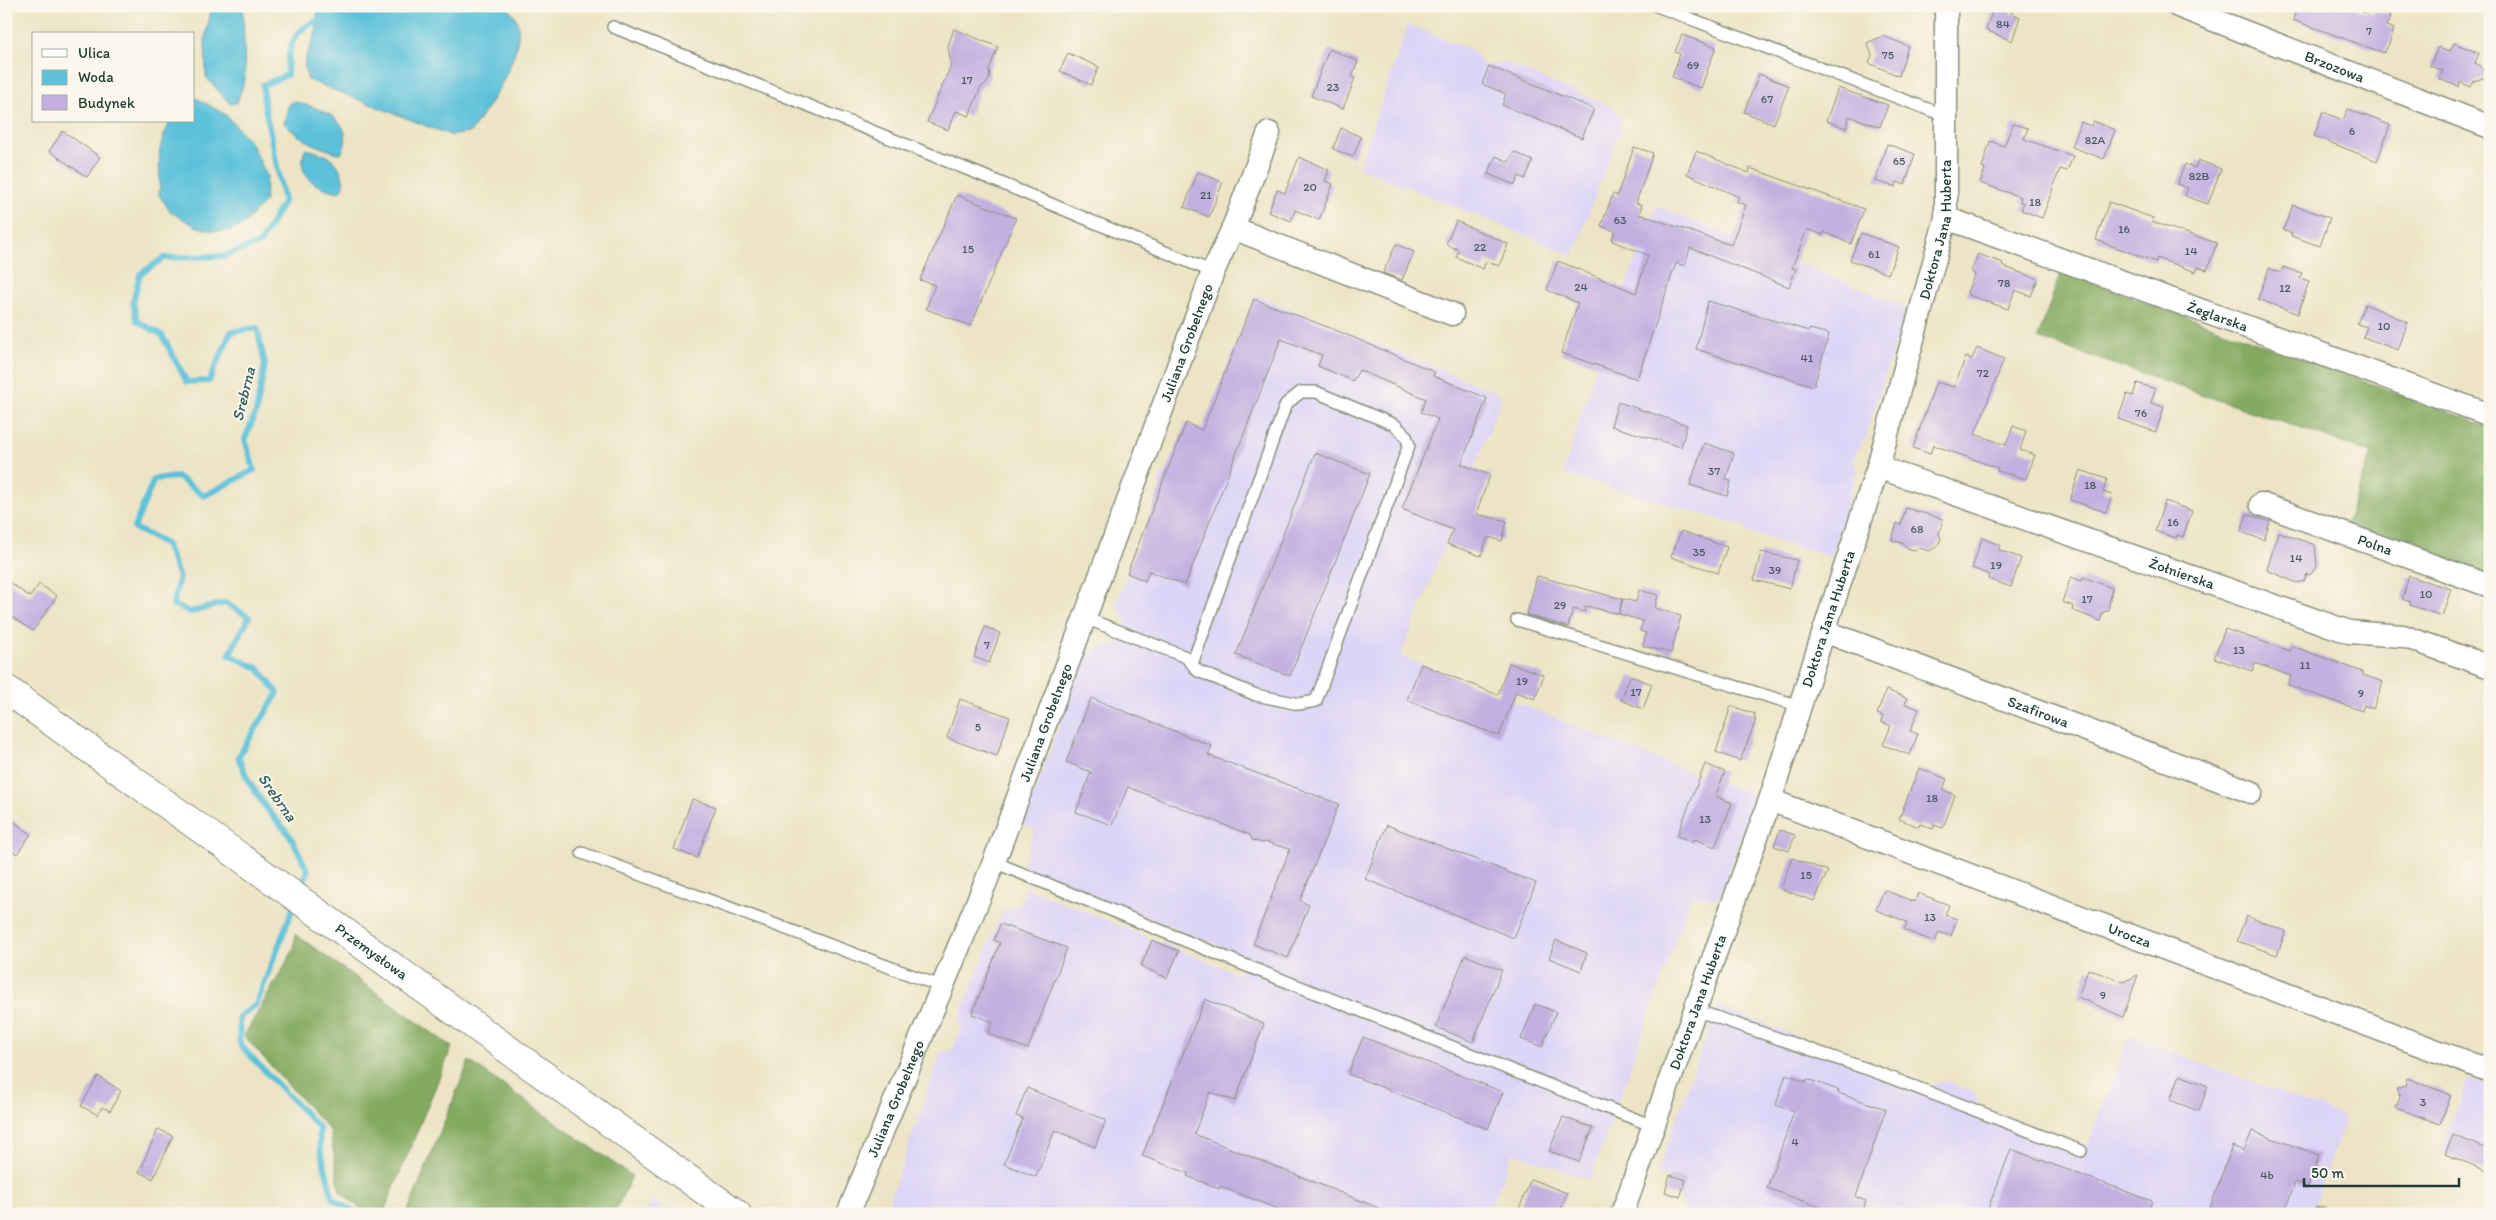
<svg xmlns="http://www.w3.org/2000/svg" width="2496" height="1220" viewBox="0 0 2496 1220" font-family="Itim,sans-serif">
	<rect width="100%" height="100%" fill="#fbf7ec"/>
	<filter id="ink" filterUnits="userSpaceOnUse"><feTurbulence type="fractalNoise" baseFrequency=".02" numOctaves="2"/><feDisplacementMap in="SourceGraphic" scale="10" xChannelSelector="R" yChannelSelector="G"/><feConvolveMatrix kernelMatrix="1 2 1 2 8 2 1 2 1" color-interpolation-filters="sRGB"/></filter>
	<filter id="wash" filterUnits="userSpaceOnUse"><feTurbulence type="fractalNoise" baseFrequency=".0096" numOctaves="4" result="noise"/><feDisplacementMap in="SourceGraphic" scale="20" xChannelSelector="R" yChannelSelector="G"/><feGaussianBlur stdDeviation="1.12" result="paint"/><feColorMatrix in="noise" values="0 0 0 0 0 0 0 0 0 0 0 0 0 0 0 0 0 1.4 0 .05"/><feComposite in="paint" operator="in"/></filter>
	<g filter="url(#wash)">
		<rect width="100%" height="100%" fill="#ede4c5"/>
		<g fill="#ddd5f6">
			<polygon points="1408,24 1473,51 1484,66 1505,63 1614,108 1622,124 1573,255 1359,167"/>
			<polygon points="1656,206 1906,307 1865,440 1862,442 1853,459 1857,468 1832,557 1747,532 1747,527 1563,474 1593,375"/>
			<polygon points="1256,295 1496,392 1501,400 1401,656 1690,772 1755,795 1719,899 1692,895 1590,1180 1513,1152 1488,1214 885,1214 941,1052 952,1051 962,1028 958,1022 1002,911 1019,906 1025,887 1238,974 1245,956 1022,867 1035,830 1023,824 1086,652 1118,643 1126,621 1116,604 1161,486 1158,484 1162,474 1165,475 1186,423 1202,429"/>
			<polygon points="1717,1006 1928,1086 1945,1081 1972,1091 1980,1107 2088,1146 2129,1036 2346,1118 2311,1214 1683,1214 1685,1205 1680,1197 1686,1180 1657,1174"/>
			<polygon points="2468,1079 2490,1087 2490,1172 2440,1152"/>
			<polygon points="652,1200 673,1214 645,1214"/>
		</g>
		<g fill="#84aa60" stroke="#52744a">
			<polygon points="2061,271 2490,427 2490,581 2344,529 2372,453 2038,338"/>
			<polygon points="295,934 452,1047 383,1214 367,1214 340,1192 330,1131 244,1036 294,949"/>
			<polygon points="469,1061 632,1176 614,1214 407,1213"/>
			<polygon points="2314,1204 2339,1214 2311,1214"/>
		</g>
		<g fill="#5cc1da" stroke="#3e7f87">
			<polygon points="212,6 243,6 245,79 237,103 230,104 206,77 205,39"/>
			<path d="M317 6H506C509 10 514 14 516 18 529 49 487 109 470 133L450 135 308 80C300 57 309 55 315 35 318 26 317 15 317 6Z"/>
			<path d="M194 97 225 114 251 143 267 176 265 201 243 225 230 231H214L197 227 171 212 159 195C162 163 153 152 171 121H194Z"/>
			<path d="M296 102C320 108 359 121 341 154 320 148 298 139 284 123L289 103Z"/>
			<path d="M305 149C330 154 342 161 344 187L339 192C314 187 296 177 305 149Z"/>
		</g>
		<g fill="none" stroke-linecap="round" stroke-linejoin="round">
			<g stroke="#5cc1da" stroke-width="6">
				<path d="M300 891 308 871 291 837 267 809 249 782 238 757 278 693 258 668 229 655 249 617 225 603 191 612 173 605 179 577 166 544 134 528 154 479 178 477 204 496 254 470 245 439 256 412 265 364 257 328 231 332 209 381 187 382 162 335 137 321 133 302 140 274 164 258 224 256 260 243 284 201 264 103 263 85 287 75C288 45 293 28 324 18"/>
				<polyline points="294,905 256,1005 239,1017 240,1045 319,1128 320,1147 333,1199 358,1214"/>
			</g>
		</g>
		<g id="blocks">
			<g fill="#c3b0e0">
				<polygon points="1994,6 2014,6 2011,13 2020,17 2012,41 1986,30"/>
				<polygon points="2297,6 2348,6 2365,13 2366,11 2373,14 2375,11 2391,15 2386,26 2394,29 2389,44 2384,53 2293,20"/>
				<polygon points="954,29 998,47 989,69 990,76 987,83 981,87 969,116 956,111 948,130 927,122 951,65 948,46"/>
				<polygon points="1682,35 1716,47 1701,88 1672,77 1680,54 1675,52"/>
				<polygon points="1883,36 1908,46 1899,76 1869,63 1872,55 1867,43"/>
				<polygon points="2454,43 2479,53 2475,63 2481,66 2486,77 2474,81 2471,87 2460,82 2459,87 2439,79 2443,71 2430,66 2438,47 2450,51"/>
				<polygon points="1329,49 1358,61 1352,77 1355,78 1343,109 1311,96"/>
				<polygon points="1068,53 1099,67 1091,85 1060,71"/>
				<polygon points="1489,66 1594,109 1582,138 1502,105 1506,94 1482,84"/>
				<polygon points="1759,74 1789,86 1774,124 1744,112"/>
				<polygon points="1838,88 1888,105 1880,127 1849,116 1846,128 1826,121"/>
				<polygon points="2348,109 2390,125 2377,161 2314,136 2323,112 2343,120"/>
				<polygon points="2093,121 2115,130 2104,159 2072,147 2081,122 2091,126"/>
				<polygon points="2013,124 2028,128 2024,139 2073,156 2067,171 2060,169 2042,218 2021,210 2024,203 2020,202 2021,197 1980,183 1985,169 1982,168 1990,141 2004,146"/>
				<polygon points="1341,128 1361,137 1353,157 1333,149"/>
				<polygon points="63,131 100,157 87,177 49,151"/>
				<polygon points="1887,144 1915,154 1905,185 1897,182 1896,187 1875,181"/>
				<polygon points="1634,147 1653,153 1636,203 1642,205 1639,214 1731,245 1746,205 1737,202 1739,197 1687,174 1696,151 1749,173 1750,168 1864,209 1851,244 1824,232 1823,235 1807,229 1792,268 1796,269 1789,287 1690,248 1685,266 1676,263 1637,379 1561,353 1578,303 1547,290 1558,261 1636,293 1648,255 1612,241 1615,231 1601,226 1613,194 1617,196"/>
				<polygon points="1514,152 1533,161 1525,179 1519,176 1515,185 1488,174 1496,156 1509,162"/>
				<polygon points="1299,157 1329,170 1325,181 1333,184 1319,220 1295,210 1291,221 1268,212 1277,190 1285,193"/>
				<polygon points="2198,160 2221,169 2208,204 2185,196 2188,188 2177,184 2185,164 2195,168"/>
				<polygon points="1198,172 1223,182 1209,217 1184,207"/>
				<polygon points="957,195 1016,218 971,326 926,309 935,285 920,280"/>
				<polygon points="2109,202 2153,218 2152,222 2217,243 2207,270 2198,267 2196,272 2157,258 2156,262 2096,240"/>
				<polygon points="2293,205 2330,218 2320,246 2291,236 2292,233 2283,230"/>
				<polygon points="1456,221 1508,244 1499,266 1486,261 1483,269 1456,257 1459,250 1446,244"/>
				<polygon points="1861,233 1899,247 1888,274 1850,260"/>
				<polygon points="1396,244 1414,252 1402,280 1383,273"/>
				<polygon points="1978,254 2003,263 2002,266 2038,279 2031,296 2015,290 2008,309 1968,295 1967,292 1975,274 1971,272"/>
				<polygon points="2283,267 2302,273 2300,278 2309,281 2298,314 2258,299 2269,268 2281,273"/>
				<polygon points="1254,299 1333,329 1435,372 1433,376 1487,398 1461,464 1490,475 1476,514 1507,521 1502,541 1488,537 1481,556 1447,544 1453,530 1402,509 1438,419 1421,412 1426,399 1359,370 1353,381 1318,366 1322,355 1281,339 1185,585 1149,571 1145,581 1127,573 1186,423 1202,430"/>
				<polygon points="1708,301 1809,331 1810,329 1829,334 1814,386 1696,349"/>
				<polygon points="2365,304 2408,322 2398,350 2363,337 2367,327 2357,324"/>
				<polygon points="1977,348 2004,359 1975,434 2006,445 2013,426 2026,431 2020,450 2035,455 2026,479 1997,471 1998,468 1933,445 1930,454 1913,448 1936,382 1954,387 1966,357 1972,359"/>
				<polygon points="2137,383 2155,389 2151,403 2164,407 2156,432 2118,419 2127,394 2133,396"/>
				<polygon points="1618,402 1687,425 1681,447 1611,426"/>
				<polygon points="1704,443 1734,453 1726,479 1731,481 1727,496 1690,485"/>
				<polygon points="1315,453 1370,474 1290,676 1236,655"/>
				<polygon points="2080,470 2107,479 2103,492 2112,495 2106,512 2070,500"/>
				<polygon points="2165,501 2192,511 2183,537 2177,535 2176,538 2155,531"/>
				<polygon points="1906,508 1943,519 1939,534 1941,538 1938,546 1929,551 1919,548 1914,550 1906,548 1904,544 1892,540 1897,523 1901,525"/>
				<polygon points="2247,514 2270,522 2264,540 2241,532"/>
				<polygon points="1681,531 1727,547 1718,573 1671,557"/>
				<polygon points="2278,532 2315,545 2317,566 2310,575 2307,574 2304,581 2297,583 2267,570"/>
				<polygon points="1982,538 2000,545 1999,550 2021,558 2011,587 1988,579 1990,575 1972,568"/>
				<polygon points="1761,552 1797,560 1790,589 1754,580"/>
				<polygon points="1537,576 1622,599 1619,614 1586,606 1585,612 1573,609 1568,627 1527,615"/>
				<polygon points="2409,576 2451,589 2442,616 2410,605 2411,602 2402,599"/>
				<polygon points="2071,577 2082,581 2083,577 2112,588 2108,611 2103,612 2100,621 2072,610 2073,606 2062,602"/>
				<polygon points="6,580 30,597 39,584 57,596 33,631 6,613"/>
				<polygon points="1639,590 1658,595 1655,608 1681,616 1671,653 1643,646 1646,633 1640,631 1643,621 1619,614 1623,599 1636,602"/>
				<polygon points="985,627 1000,633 989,663 974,657"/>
				<polygon points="2225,629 2290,651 2292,646 2363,672 2363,675 2383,682 2373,709 2364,705 2362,711 2288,685 2291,676 2255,663 2252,671 2214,658"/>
				<polygon points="1509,663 1544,675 1535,699 1516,692 1499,736 1407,700 1421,664 1498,695"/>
				<polygon points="1630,676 1652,684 1643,709 1621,700"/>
				<polygon points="1886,690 1907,698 1905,704 1919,709 1910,731 1918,734 1910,755 1883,745 1891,726 1881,722 1883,716 1877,714"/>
				<polygon points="1091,698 1212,746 1208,755 1339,804 1300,901 1309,905 1288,958 1253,944 1290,849 1266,842 1262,843 1252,840 1250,835 1128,787 1112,825 1076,812 1091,772 1066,762"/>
				<polygon points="960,699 1010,717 997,756 947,738"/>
				<polygon points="1731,706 1755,714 1754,720 1756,720 1740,761 1716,752"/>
				<polygon points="1705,764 1725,772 1715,796 1732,803 1715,847 1695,839 1693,842 1677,836"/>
				<polygon points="1919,768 1947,779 1943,790 1955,795 1943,828 1934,825 1933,829 1920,824 1919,827 1899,819"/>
				<polygon points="692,799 716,807 697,858 674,849"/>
				<polygon points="6,816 31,834 17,854 6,847"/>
				<polygon points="1387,825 1536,883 1514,938 1365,879"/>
				<polygon points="1780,830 1795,835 1789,851 1774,846"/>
				<polygon points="1792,858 1828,871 1814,901 1781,889"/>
				<polygon points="1884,890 1915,902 1918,893 1949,905 1945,915 1957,919 1951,936 1939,932 1935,942 1904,930 1907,922 1876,910"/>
				<polygon points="2246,916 2286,931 2277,955 2237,941"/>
				<polygon points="1000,924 1067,948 1028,1049 988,1034 993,1022 972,1014 1000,943 994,940"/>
				<polygon points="1152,940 1179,951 1167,978 1141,966"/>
				<polygon points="1556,940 1587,953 1581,971 1549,958"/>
				<polygon points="1465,955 1502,970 1473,1042 1436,1027"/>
				<polygon points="2088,969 2123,982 2138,975 2123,1017 2078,997"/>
				<polygon points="1205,999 1264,1024 1235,1101 1210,1092 1194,1134 1394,1214 1290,1214 1220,1186 1219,1189 1187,1176 1188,1173 1142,1156"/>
				<polygon points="1535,1004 1556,1012 1542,1047 1521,1039"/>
				<polygon points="1363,1037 1503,1092 1488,1129 1348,1074"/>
				<polygon points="1786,1074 1806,1082 1807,1079 1839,1090 1838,1093 1886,1109 1856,1197 1866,1201 1862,1214 1839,1214 1767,1188 1794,1112 1776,1105"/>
				<polygon points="2180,1075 2208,1086 2199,1111 2170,1100"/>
				<polygon points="98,1076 121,1091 110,1111 102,1107 98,1115 81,1106"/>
				<polygon points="2407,1078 2451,1095 2440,1124 2396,1108 2400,1097 2396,1089 2405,1086"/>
				<polygon points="1027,1088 1106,1120 1095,1147 1055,1130 1036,1177 1004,1164 1023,1118 1016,1116"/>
				<polygon points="1563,1117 1593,1128 1579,1162 1549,1151"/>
				<polygon points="158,1129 173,1136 153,1179 139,1172"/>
				<polygon points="2252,1131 2319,1155 2308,1187 2295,1182 2284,1214 2208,1214 2232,1146 2244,1151"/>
				<polygon points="2453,1135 2490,1150 2490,1172 2445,1154"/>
				<polygon points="2011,1149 2152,1201 2147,1214 1986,1214"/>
				<polygon points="1670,1175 1686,1180 1680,1197 1665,1192"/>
				<polygon points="1531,1179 1567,1193 1559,1214 1517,1214"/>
			</g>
		</g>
	</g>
	<g filter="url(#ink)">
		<use href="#blocks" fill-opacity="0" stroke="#86907c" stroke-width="1"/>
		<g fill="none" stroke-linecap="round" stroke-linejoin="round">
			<g stroke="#86907c" stroke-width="14">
				<g id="lane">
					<polyline points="1657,6 1946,116"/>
					<polyline points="613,27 984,176 1213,272"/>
					<polyline points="1085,618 1186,657 1198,671 1256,695 1299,704 1316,701 1409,445 1406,436 1395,425 1316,392 1301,392 1286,404 1192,664"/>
					<polyline points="1517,620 1800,706"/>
					<polyline points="582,853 943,987"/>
					<polyline points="994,862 1242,964 1653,1126"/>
					<polyline points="1694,1014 1707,1014 1876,1072 2081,1151"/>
				</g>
			</g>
			<g stroke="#86907c" stroke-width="25">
				<g id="street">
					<path id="s1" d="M2178 6 2490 127"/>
					<path id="s2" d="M1946 218 2490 415"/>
					<polyline points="1233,228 1452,314"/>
					<path id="s3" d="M1878 467 2349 632 2403 636 2490 667"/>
					<path id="s4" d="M2261 504 2490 586"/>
					<path id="s5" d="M1824 631 2251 792"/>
					<path id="s6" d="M1770 800 2490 1071"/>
					<path id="s7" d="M848 1214 994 862 1213 272 1233 228 1269 133"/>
					<path id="s8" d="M1622 1214 1770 800 1824 631 1878 467 1946 218V6"/>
				</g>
			</g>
			<g stroke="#86907c" stroke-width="30">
				<g id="secondary">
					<path id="s9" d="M6 689 737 1214"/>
				</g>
			</g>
			<use href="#lane" stroke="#fff" stroke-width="11"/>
			<use href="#street" stroke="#fff" stroke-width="22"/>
			<use href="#secondary" stroke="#fff" stroke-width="28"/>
		</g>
	</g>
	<g text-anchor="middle" stroke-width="4" stroke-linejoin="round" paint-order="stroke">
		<g font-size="12" fill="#485a5f">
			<text x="2003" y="28">84</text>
			<text x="2369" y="35">7</text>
			<text x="1888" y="59">75</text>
			<text x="1693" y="69">69</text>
			<text x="967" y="84">17</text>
			<text x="1333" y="91">23</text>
			<text x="1767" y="103">67</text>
			<text x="2352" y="135">6</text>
			<text x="2095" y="144">82A</text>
			<text x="1899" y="165">65</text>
			<text x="2199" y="180">82B</text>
			<text x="1310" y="191">20</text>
			<text x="1206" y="199">21</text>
			<text x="2035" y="206">18</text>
			<text x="1620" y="224">63</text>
			<text x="2124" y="233">16</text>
			<text x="1480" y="251">22</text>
			<text x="968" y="253">15</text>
			<text x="2191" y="255">14</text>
			<text x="1874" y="258">61</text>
			<text x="2004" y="287">78</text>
			<text x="1581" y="291">24</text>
			<text x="2285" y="292">12</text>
			<text x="2384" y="330">10</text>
			<text x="1807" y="362">41</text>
			<text x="1983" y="377">72</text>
			<text x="2141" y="417">76</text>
			<text x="1714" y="475">37</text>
			<text x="2090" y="489">18</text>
			<text x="2173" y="526">16</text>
			<text x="1917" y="533">68</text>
			<text x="1699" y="556">35</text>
			<text x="2296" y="562">14</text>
			<text x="1996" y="569">19</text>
			<text x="1775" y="574">39</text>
			<text x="2426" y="598">10</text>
			<text x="2087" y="603">17</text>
			<text x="1560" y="609">29</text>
			<text x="987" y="649">7</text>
			<text x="2239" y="654">13</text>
			<text x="2305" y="669">11</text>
			<text x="1522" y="685">19</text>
			<text x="1636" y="696">17</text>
			<text x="2361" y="697">9</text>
			<text x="978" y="731">5</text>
			<text x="1932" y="802">18</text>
			<text x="1705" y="823">13</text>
			<text x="1806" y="879">15</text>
			<text x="1930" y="921">13</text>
			<text x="2103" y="999">9</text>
			<text x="2423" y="1106">3</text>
			<text x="1795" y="1146">4</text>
			<text x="2267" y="1179">4b</text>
		</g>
		<g font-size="15" fill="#1f3d34" stroke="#fbf7ec">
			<text dy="5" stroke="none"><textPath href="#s1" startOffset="168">Brzozowa</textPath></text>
			<text dy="5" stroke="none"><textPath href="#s8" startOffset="1035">Doktora Jana Huberta</textPath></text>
			<text dy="5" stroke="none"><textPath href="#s2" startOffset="289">Żeglarska</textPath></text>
			<text dy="5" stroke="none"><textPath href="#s7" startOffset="935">Juliana Grobelnego</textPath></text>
			<text dy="5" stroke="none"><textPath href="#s4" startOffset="121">Polna</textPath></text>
			<text dy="5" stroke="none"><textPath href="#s3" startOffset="322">Żołnierska</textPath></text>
			<text dy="5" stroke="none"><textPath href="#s8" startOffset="630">Doktora Jana Huberta</textPath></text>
			<text dy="5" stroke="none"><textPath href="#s5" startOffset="229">Szafirowa</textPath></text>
			<text dy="5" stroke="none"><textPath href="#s7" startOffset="530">Juliana Grobelnego</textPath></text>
			<text dy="5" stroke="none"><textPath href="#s6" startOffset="384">Urocza</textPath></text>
			<text dy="5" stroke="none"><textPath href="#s9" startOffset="450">Przemysłowa</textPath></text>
			<text dy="5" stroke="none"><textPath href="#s8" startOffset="225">Doktora Jana Huberta</textPath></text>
			<text dy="5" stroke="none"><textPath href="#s7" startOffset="125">Juliana Grobelnego</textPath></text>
		</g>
		<g font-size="16" font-style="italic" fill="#2e5e5e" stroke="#fbf7ec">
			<text transform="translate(243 394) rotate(-76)" y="6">Srebrna</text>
			<text transform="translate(278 797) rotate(55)" y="6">Srebrna</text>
		</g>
	</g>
	<rect width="2496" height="1220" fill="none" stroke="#fbf7ec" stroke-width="25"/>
	<rect x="32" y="32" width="162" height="90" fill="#fbf7ec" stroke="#a3ada2"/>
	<rect x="42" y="49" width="25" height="8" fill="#ffffff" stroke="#a3ada2"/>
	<text x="78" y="58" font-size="15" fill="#1f3d34">Ulica</text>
	<rect x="42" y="70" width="25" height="15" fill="#5cc1da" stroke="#a3ada2"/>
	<text x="78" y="82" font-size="15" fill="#1f3d34">Woda</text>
	<rect x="42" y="95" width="25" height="15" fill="#c3b0e0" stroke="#a3ada2"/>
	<text x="78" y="108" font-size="15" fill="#1f3d34">Budynek</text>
	<path d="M2304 1178v8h155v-8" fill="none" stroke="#1f3d34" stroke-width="2.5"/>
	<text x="2311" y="1178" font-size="15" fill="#1f3d34" stroke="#fbf7ec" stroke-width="4" paint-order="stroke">50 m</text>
</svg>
